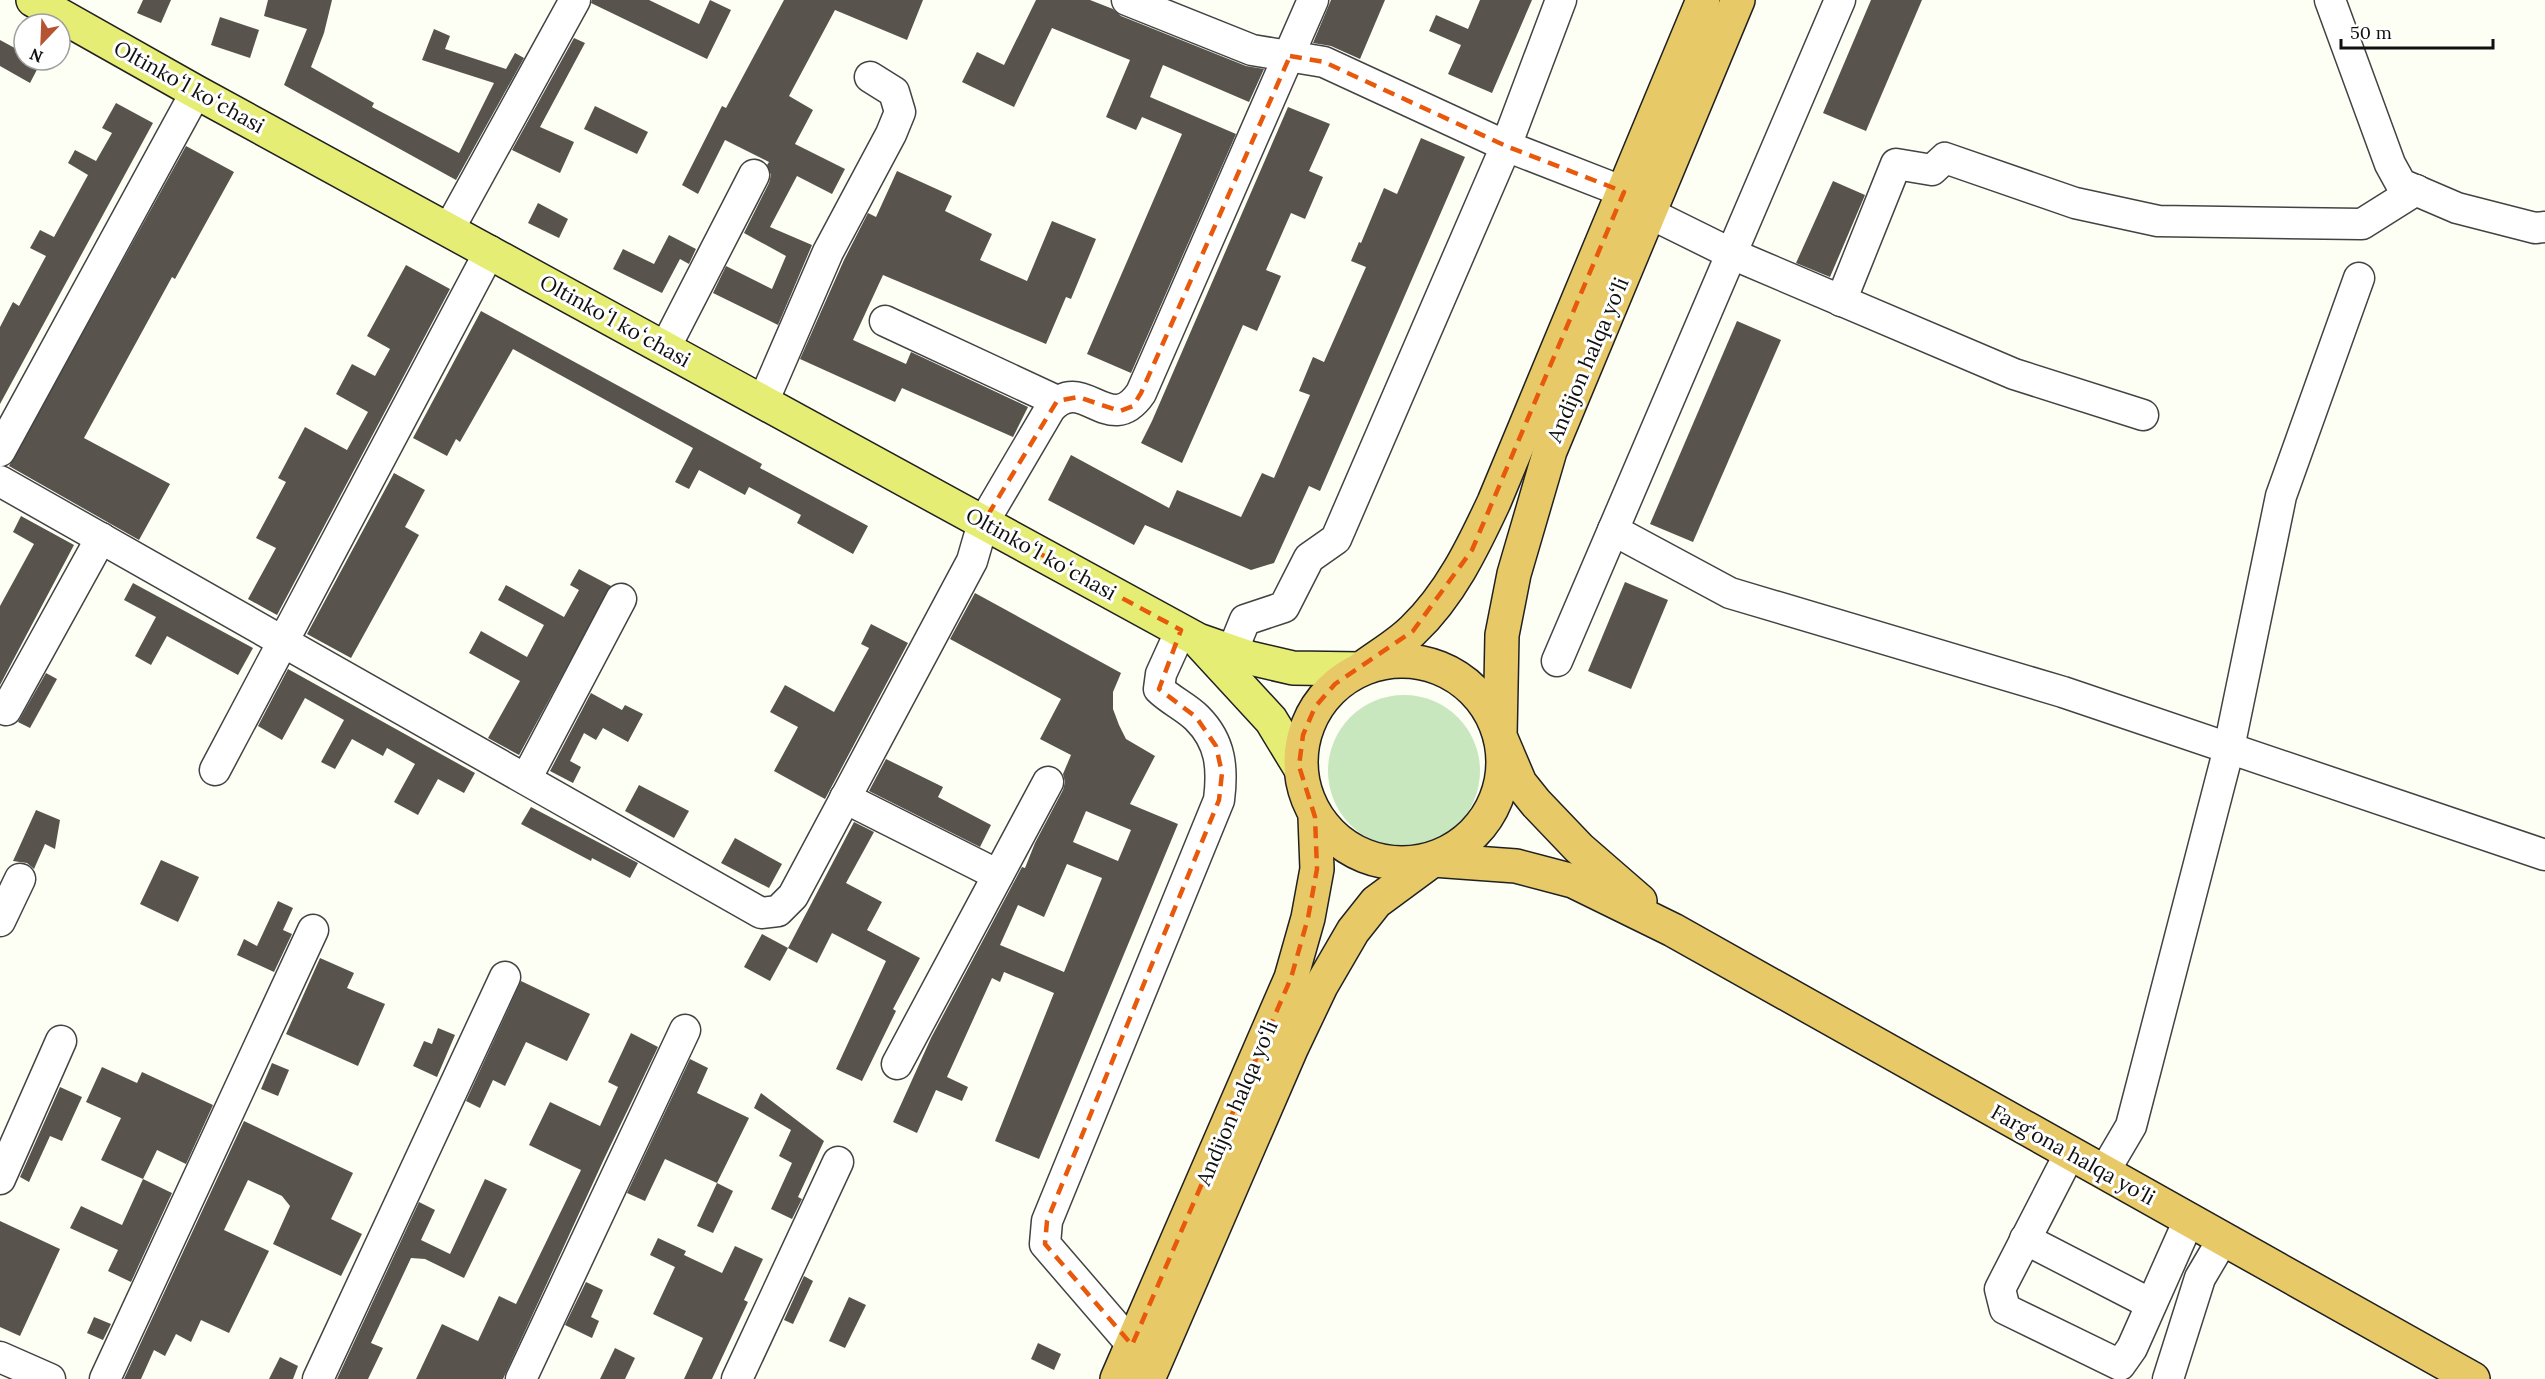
<svg xmlns="http://www.w3.org/2000/svg" width="2545" height="1379" viewBox="0 0 2545 1379" font-family="Lora,serif">
	<rect width="100%" height="100%" fill="#fdfef4"/>
	<circle fill="#c8e7bf" cx="1404" cy="771" r="76"/>
	<g fill="#58544d" fill-rule="evenodd">
		<polygon points="143,0 171,0 161,23 137,13"/>
		<polygon points="268,0 332,0 324,33 311,67 374,103 372,107 459,153 494,83 422,60 434,29 450,36 445,49 506,69 515,53 524,58 456,180 284,85 307,29 264,16"/>
		<polygon points="592,0 649,0 699,24 710,0 731,10 707,59 591,3"/>
		<polygon points="784,0 923,0 907,40 835,10 789,96 813,110 795,144 845,169 832,194 797,176 770,227 812,245 778,325 713,293 726,266 772,289 786,256 744,233 769,183 771,175 767,165 769,162 725,140 698,194 682,185 722,106 726,108"/>
		<polygon points="1036,0 1090,0 1113,9 1121,16 1246,66 1264,69 1249,102 1163,65 1150,97 1236,134 1131,373 1087,354 1182,134 1142,117 1136,130 1106,117 1130,60 1052,28 1014,107 962,82 977,52 1004,65"/>
		<polygon points="1331,0 1385,0 1360,59 1331,46 1313,43"/>
		<polygon points="1480,0 1532,0 1492,93 1448,74 1461,45 1429,31 1436,15 1468,29"/>
		<polygon points="1871,0 1922,0 1866,131 1823,113"/>
		<polygon points="220,17 259,30 250,58 211,45"/>
		<polygon points="574,38 585,43 540,127 574,142 560,173 512,150"/>
		<polygon points="0,40 24,53 24,60 42,60 30,83 0,66"/>
		<polygon points="116,103 153,123 0,404 0,327 13,302 19,306 46,256 30,248 40,230 54,237 88,175 68,163 75,150 96,161 112,133 102,128"/>
		<polygon points="595,106 648,132 637,154 584,129"/>
		<polygon points="1288,107 1330,124 1309,171 1323,177 1305,219 1291,213 1266,270 1281,276 1257,331 1243,325 1182,463 1141,443 1152,421"/>
		<polygon points="1421,138 1465,157 1320,491 1309,486 1274,563 1251,570 1145,525 1134,545 1048,500 1071,455 1169,508 1177,490 1241,517 1262,473 1274,478 1310,395 1299,391 1313,357 1324,362 1366,267 1351,261 1359,242 1361,243 1384,188 1397,194"/>
		<polygon points="186,146 234,172 175,279 172,277 84,438 170,484 139,540 9,466"/>
		<polygon points="897,171 952,196 945,211 992,234 980,260 1027,281 1052,221 1096,239 1071,299 1066,297 1046,344 883,275 853,340 906,364 911,352 1028,407 1013,437 902,388 895,402 800,359 844,260 868,213 876,217"/>
		<polygon points="1833,181 1865,195 1830,277 1796,263"/>
		<polygon points="538,203 568,219 559,238 528,223"/>
		<polygon points="669,235 696,249 689,264 680,259 662,293 613,269 623,249 654,264"/>
		<polygon points="406,265 450,289 277,615 248,599 276,548 256,538 286,482 278,478 305,427 347,450 368,412 336,394 352,364 375,376 390,349 367,336"/>
		<polygon points="481,311 762,464 760,468 868,526 853,554 797,523 801,515 749,487 745,495 699,470 689,489 675,482 693,448 513,349 460,442 456,439 447,456 413,438"/>
		<polygon points="1737,321 1781,340 1693,542 1650,524"/>
		<polygon points="394,473 425,490 405,527 419,535 351,658 307,634"/>
		<polygon points="21,516 74,545 0,685 0,606 34,544 13,532"/>
		<polygon points="579,569 611,586 519,755 488,738 520,681 469,653 481,631 527,657 544,625 498,600 506,585 564,617 579,590 570,585"/>
		<polygon points="1625,582 1668,600 1631,689 1588,671"/>
		<polygon points="133,583 253,648 238,675 167,636 151,665 135,656 156,617 124,600"/>
		<path d="M975 593 1121 673 1113 692V709L1119 725 1126 739 1155 756 1130 804 1178 824 1039 1159 995 1141 1054 993 1004 972 1000 982 992 978 947 1077 968 1087 962 1101 936 1090 917 1133 893 1122 931 1038 1022 867 1025 868 1035 843 1063 790 1065 782 1063 774 1071 755 1040 739 1061 699 950 639ZM1086 811 1131 830 1118 861 1073 842ZM1067 864 1102 878 1064 972 1000 945 1018 905 1044 917Z"/>
		<polygon points="871,624 908,643 825,799 774,771 798,727 770,712 785,685 834,712 869,648 861,644"/>
		<polygon points="288,669 475,773 464,793 438,779 418,815 394,802 415,764 387,748 383,756 352,739 335,769 321,762 344,720 305,698 282,740 258,726"/>
		<polygon points="46,673 57,679 30,728 18,722"/>
		<polygon points="591,693 622,710 625,705 643,714 628,742 603,728 596,740 584,733 570,761 581,767 573,783 550,771"/>
		<polygon points="886,759 943,787 938,797 991,825 980,847 869,791"/>
		<polygon points="639,785 689,811 674,838 625,811"/>
		<polygon points="531,807 638,863 630,878 592,858 591,861 521,824"/>
		<polygon points="36,810 60,820 55,849 45,844 34,869 27,863 13,861"/>
		<polygon points="854,822 874,832 846,883 882,902 867,930 920,958 893,1009 896,1011 862,1081 836,1069 886,961 832,933 817,963 788,948"/>
		<polygon points="735,838 782,864 769,888 721,863"/>
		<polygon points="161,860 199,877 178,922 140,904"/>
		<polygon points="278,901 293,908 283,930 292,934 274,972 237,955 244,939 257,946"/>
		<polygon points="762,934 788,948 770,981 744,967"/>
		<polygon points="320,958 354,973 347,988 385,1004 358,1066 286,1034"/>
		<polygon points="521,981 590,1014 567,1061 526,1042 505,1086 493,1080 480,1108 466,1101"/>
		<polygon points="438,1028 455,1035 437,1077 413,1066 424,1041 432,1044"/>
		<polygon points="631,1033 658,1047 604,1159 503,1379 416,1379 442,1324 478,1341 499,1296 516,1304 581,1170 529,1145 550,1102 600,1126 618,1087 608,1082"/>
		<polygon points="690,1059 708,1068 697,1093 749,1118 717,1183 665,1159 645,1201 627,1193"/>
		<polygon points="272,1063 289,1070 278,1096 261,1089"/>
		<polygon points="102,1067 137,1083 142,1072 213,1105 186,1164 157,1150 143,1179 101,1160 121,1118 86,1102"/>
		<polygon points="60,1087 82,1097 62,1141 50,1136 29,1182 20,1177"/>
		<polygon points="761,1093 824,1141 798,1197 802,1199 792,1219 771,1209 792,1163 779,1156 791,1130 754,1108"/>
		<polygon points="244,1121 353,1173 331,1219 362,1234 341,1276 273,1244 290,1206 282,1196 248,1180 224,1230 269,1251 229,1333 201,1320 191,1342 176,1334 165,1356 154,1350 141,1379 124,1379"/>
		<polygon points="143,1179 172,1193 131,1282 108,1271 118,1250 70,1228 81,1206 122,1225"/>
		<polygon points="485,1179 507,1189 464,1278 425,1259 411,1258 371,1343 383,1348 368,1379 337,1379 419,1202 435,1210 421,1240 450,1254"/>
		<polygon points="717,1183 733,1191 713,1233 697,1226"/>
		<polygon points="0,1221 60,1249 20,1336 0,1327"/>
		<polygon points="658,1238 686,1251 684,1255 722,1273 735,1246 763,1259 744,1300 748,1302 712,1379 684,1379 703,1338 653,1314 675,1267 650,1255"/>
		<polygon points="804,1276 813,1281 793,1324 784,1320"/>
		<polygon points="586,1282 603,1290 591,1317 599,1321 592,1338 565,1325"/>
		<polygon points="849,1297 866,1305 845,1348 829,1341"/>
		<polygon points="94,1317 111,1324 103,1340 87,1333"/>
		<polygon points="1038,1343 1061,1354 1054,1370 1031,1359"/>
		<polygon points="615,1348 635,1358 625,1379 600,1379"/>
		<polygon points="280,1357 298,1366 293,1379 269,1379"/>
	</g>
	<g fill="none" stroke-linecap="round" stroke-linejoin="round">
		<g stroke="#434343" stroke-width="33">
			<g id="minor">
				<polyline points="1127,0 1252,50 1324,62 1506,146 1624,192"/>
				<polyline points="2330,0 2390,164 2401,184 2457,208 2535,228 2545,227"/>
				<polyline points="1649,213 1732,254 2014,374 2143,415"/>
				<polyline points="449,229 575,0"/>
				<polyline points="1841,301 1896,164 1932,170 1945,158 2075,203 2158,221 2362,224 2416,190"/>
				<polyline points="885,321 1057,401"/>
				<polyline points="665,348 754,175"/>
				<polyline points="763,402 828,252 891,134 900,112 894,92 870,77"/>
				<polyline points="0,451 196,92"/>
				<path d="M0 481 761 913 778 911 793 896 972 561 983 523 1050 409C1083 371 1109 440 1141 393L1313 0"/>
				<polyline points="1613,530 1730,593 2063,692 2545,855"/>
				<polyline points="1557,661 1840,0"/>
				<polyline points="1225,669 1245,620 1284,607 1309,558 1336,539 1506,146 1561,0"/>
				<polyline points="6,710 101,538"/>
				<polyline points="215,770 490,251"/>
				<polyline points="526,779 621,599"/>
				<polyline points="845,798 998,875"/>
				<polyline points="0,921 20,879"/>
				<polyline points="897,1064 1048,782"/>
				<polyline points="2070,1153 2000,1289 2005,1309 2120,1365 2132,1348 2189,1220"/>
				<polyline points="2104,1172 2131,1126 2229,748 2281,496 2359,278"/>
				<polyline points="0,1179 61,1041"/>
				<polyline points="2025,1239 2151,1304"/>
				<path d="M1132 1345 1045 1244 1047 1221 1219 800C1223 768 1221 742 1197 718 1186 707 1170 700 1159 689L1161 674 1181 630"/>
				<polyline points="0,1357 50,1379"/>
				<polyline points="105,1379 313,930"/>
				<polyline points="318,1379 505,977"/>
				<polyline points="521,1379 685,1030"/>
				<polyline points="737,1379 838,1162"/>
				<polyline points="2168,1379 2200,1278 2223,1239"/>
			</g>
		</g>
		<g stroke="#212121" stroke-width="36">
			<g id="major">
				<polyline points="33,0 196,92 1198,640 1250,658 1293,668 1361,669"/>
				<polyline points="1201,644 1271,720 1299,766"/>
			</g>
		</g>
		<g stroke="#212121" stroke-width="36">
			<g id="highway">
				<circle cx="1402" cy="762" r="101"/>
				<path d="M1361 669C1378 656 1398 645 1413 630 1450 595 1473 547 1494 502L1703 0"/>
				<polyline points="1640,901 1579,848 1536,803 1520,783 1500,736 1502,635 1514,574 1550,451 1738,0"/>
				<polyline points="1117,1379 1291,978 1308,918 1317,869 1315,817"/>
				<polyline points="1148,1379 1291,1049 1321,986 1353,931 1376,902 1433,860 1516,866 1573,881 1673,930 2473,1379"/>
			</g>
		</g>
		<use href="#minor" stroke="#fff" stroke-width="30"/>
		<use href="#major" stroke="#e6ed75" stroke-width="33"/>
		<use href="#highway" stroke="#e8c968" stroke-width="33"/>
	</g>
	<path fill="none" stroke="#e8590c" stroke-width="4.5" stroke-dasharray="12 8" stroke-linejoin="round" d="M1290 56 1324 62 1506 146 1624 192 1472 550 1413 631 1335 684 1315 707 1303 735 1299 766 1315 817 1317 869 1308 918 1291 978 1132 1345 1045 1244 1047 1221 1219 800 1222 773 1216 746 1196 717 1159 689 1181 630 983 523 1057 401 1078 397 1120 411 1133 406 1141 393Z"/>
	<g text-anchor="middle" stroke-width="6" stroke-linejoin="round" paint-order="stroke">
		<g font-size="21" fill="#101010" stroke="#fff">
			<text transform="translate(189 87) rotate(29)" y="7">Oltinkoʻl koʻchasi</text>
			<text transform="translate(615 321) rotate(29)" y="7">Oltinkoʻl koʻchasi</text>
			<text transform="translate(1588 360) rotate(-67)" y="7">Andijon halqa yo‘li</text>
			<text transform="translate(1041 554) rotate(29)" y="7">Oltinkoʻl koʻchasi</text>
			<text transform="translate(1237 1103) rotate(-67)" y="7">Andijon halqa yo‘li</text>
			<text transform="translate(2073 1155) rotate(29)" y="7">Farg‘ona halqa yo‘li</text>
		</g>
	</g>
	<g transform="translate(42 42) rotate(203)"><circle r="28" fill="#ffffff" stroke="#9f9f9f" stroke-width="1.5"/>
	<path d="M0-4.5L10 22L0 15L-10 22Z" fill="#b55433"/>
	<text y="-9" font-size="16" font-weight="bold" text-anchor="middle" fill="#101010">N</text>
	</g>
	<path d="M2341 39v9h152v-9" fill="none" stroke="#101010" stroke-width="3"/>
	<text x="2350" y="39" font-size="18" fill="#101010" stroke="#ffffff" stroke-width="4.5" paint-order="stroke">50 m</text>
</svg>
